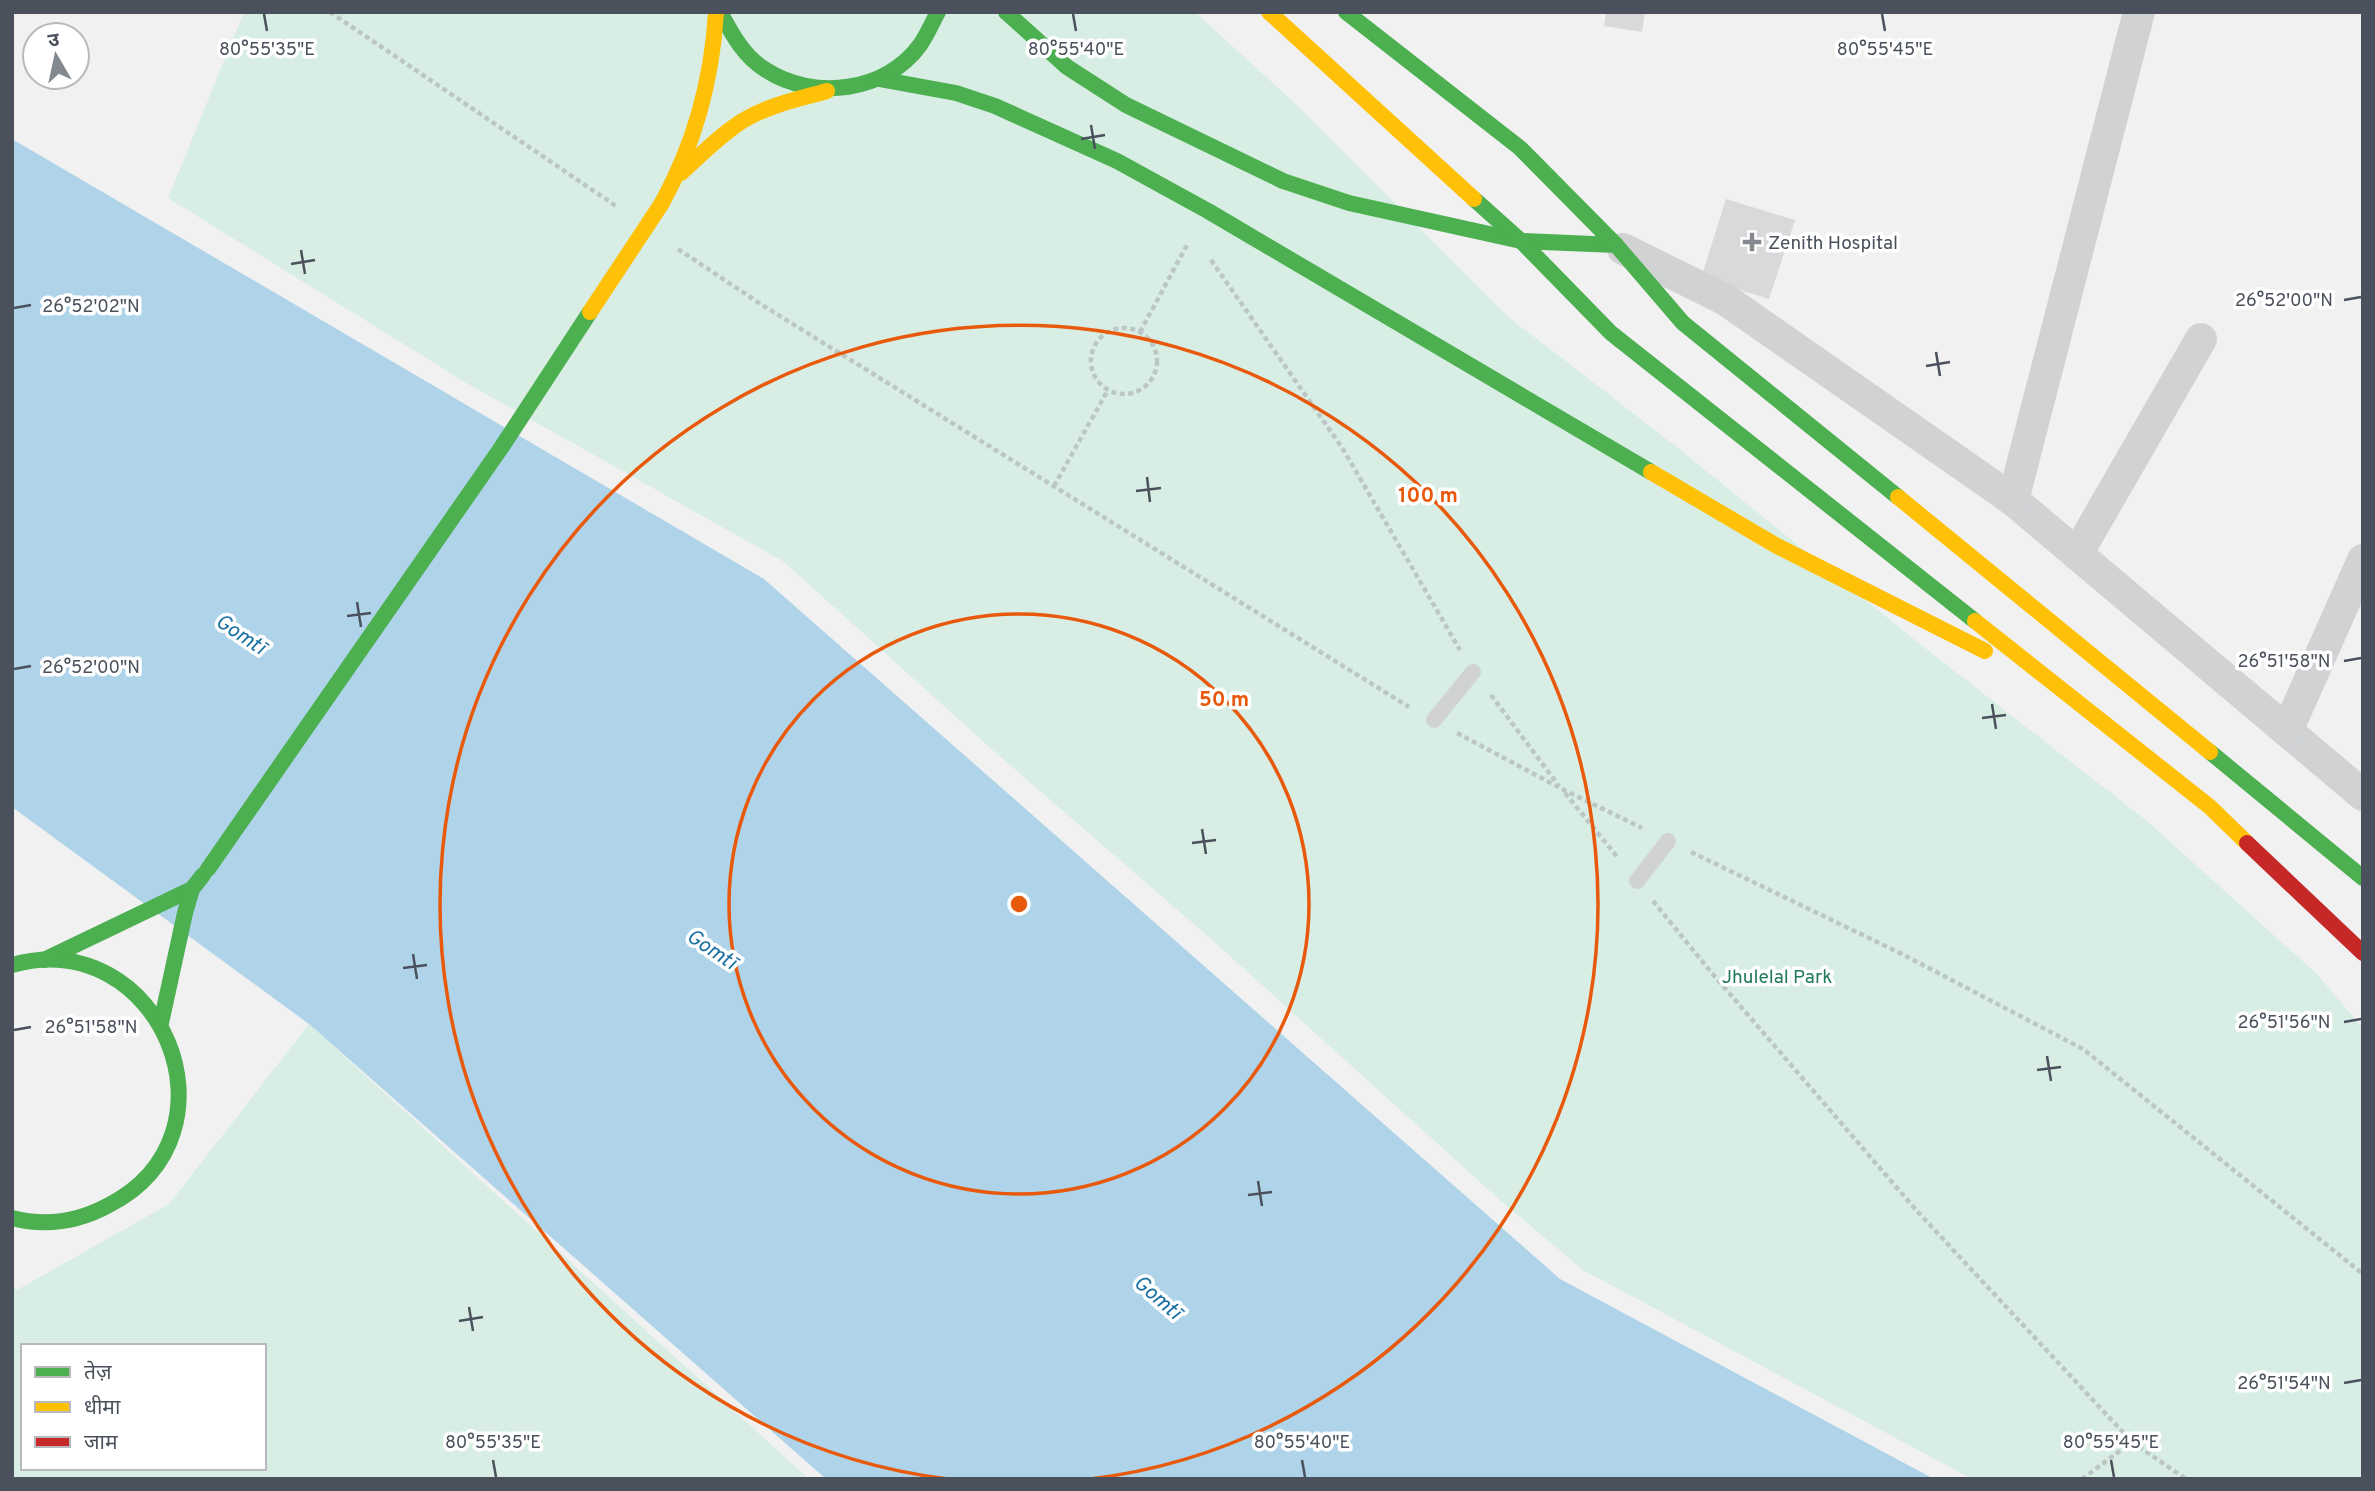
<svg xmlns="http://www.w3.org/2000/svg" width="2375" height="1491" viewBox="0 0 2375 1491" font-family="Overpass,'Noto Sans Devanagari',sans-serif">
	<rect width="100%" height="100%" fill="#f1f1f1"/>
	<g fill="#d8eee4" fill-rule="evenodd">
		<polygon points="244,12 1195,12 1298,106 1507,316 1673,444 1925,648 2147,821 2317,974 2363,1028 2363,1479 1972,1479 1583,1270 1501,1201 1211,939 996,753 784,562 468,384 168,198"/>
		<path d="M309 1024 809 1479H12V1286L17 1290 169 1204ZM23 1346H264V1468H23Z"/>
	</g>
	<polygon fill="#afd4e9" points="12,139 764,579 1560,1279 1934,1479 826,1479 309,1024 12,807"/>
	<g fill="#d9d9db">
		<polygon points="1606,12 1645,12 1642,32 1604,26"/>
		<polygon points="1726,199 1795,220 1769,299 1701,278"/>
	</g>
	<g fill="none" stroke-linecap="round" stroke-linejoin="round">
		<g stroke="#bcc6c5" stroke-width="4.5" stroke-dasharray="5 3.5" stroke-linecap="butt">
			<polyline points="330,12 616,206"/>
			<polyline points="678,249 759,303 1409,707"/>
			<polyline points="1211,260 1343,449 1460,650"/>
			<circle cx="1124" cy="361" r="33"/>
			<polyline points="1140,332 1187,245"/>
			<polyline points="1054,486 1108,390"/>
			<polyline points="1491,695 1559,786"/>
			<polyline points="1457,733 1562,789 1642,828"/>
			<polyline points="1565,793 1619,859"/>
			<polyline points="1691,852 1902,954 2083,1049 2363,1274"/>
			<polyline points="1653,901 1711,972 1916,1210 2132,1442 2186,1479"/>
			<polyline points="2082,1479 2132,1442"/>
		</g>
		<g stroke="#d0d2d4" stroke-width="16">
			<polyline points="1434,720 1473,672"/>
			<polyline points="1637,881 1668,841"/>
		</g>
		<g stroke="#d0d2d4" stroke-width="32">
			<polyline points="1623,249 1726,300 2013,500 2363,795"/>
			<polyline points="2013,500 2139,12"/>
			<polyline points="2077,554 2201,339"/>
			<polyline points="2287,731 2363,560"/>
		</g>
		<g stroke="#4caf50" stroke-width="16">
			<path d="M720 12C732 34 744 57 766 70 814 101 886 92 920 45 927 35 932 23 938 12"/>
			<polyline points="1006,12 1067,67 1126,105 1283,181 1349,203 1521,241 1616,245"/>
			<polyline points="1346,12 1520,148 1616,245 1683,323 1898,497"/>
			<polyline points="879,79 956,93 995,106 1117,161 1208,211 1651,472"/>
			<polyline points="1474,199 1521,241 1611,333 1975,621"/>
			<polyline points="2210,752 2363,878"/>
			<polyline points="44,960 192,889"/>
			<path d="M12 965C160 924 248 1133 109 1205 78 1222 47 1227 12 1218"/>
			<polyline points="161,1023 185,913 192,889 203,875"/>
		</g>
		<g stroke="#ffc107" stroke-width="16">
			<polyline points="1269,12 1474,199"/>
			<path d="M681 173C701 155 721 134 744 120 769 105 799 99 827 91"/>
			<path d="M662 203C695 143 712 81 716 12"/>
			<polyline points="1651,472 1777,546 1985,651"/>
			<polyline points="1898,497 2210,752"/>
			<polyline points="1975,621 2210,807 2247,843"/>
		</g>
		<polyline stroke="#c62828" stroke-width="16" points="2247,843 2363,953"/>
		<polyline stroke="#4caf50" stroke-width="16" points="208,869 501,448 590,312"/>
		<polyline stroke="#ffc107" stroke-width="16" points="590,312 662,203"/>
	</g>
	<path fill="none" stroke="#4a515c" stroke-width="2.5" d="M264 14 267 31M1073 14 1076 31M1882 14 1885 31M1091 125 1095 149M1081 139 1105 135M301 250 305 274M291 264 315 260M2344 300 2361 297M14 308 31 305M1936 352 1940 376M1926 366 1950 362M1147 477 1150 502M1136 491 1161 488M357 602 361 627M347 616 371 613M2344 661 2361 658M14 669 31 666M1992 704 1996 729M1982 718 2006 715M1202 829 1206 854M1192 843 1216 840M413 954 417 979M403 968 427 965M2344 1022 2361 1019M14 1030 31 1027M2047 1056 2051 1081M2037 1070 2061 1067M1258 1181 1262 1206M1248 1195 1272 1192M469 1307 473 1331M459 1321 483 1317M2344 1383 2361 1380M493 1460 496 1477M1302 1460 1305 1477M2111 1460 2114 1477"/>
	<g fill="none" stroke="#e8590c" stroke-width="3.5">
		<circle cx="1019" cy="904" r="290"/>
		<path d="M948 1479A579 579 0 1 1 1090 1479"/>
	</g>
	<path fill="#848990" stroke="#fff" stroke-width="2.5" d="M1748.5 231.5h7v7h7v7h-7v7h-7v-7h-7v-7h7z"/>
	<g text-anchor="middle" stroke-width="7" stroke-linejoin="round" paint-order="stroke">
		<g font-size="19" fill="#4a515c" stroke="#fff" text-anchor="start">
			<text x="1768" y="249">Zenith Hospital</text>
		</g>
		<g font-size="19" fill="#1f7959" stroke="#fff">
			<text x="1777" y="983">Jhulelal Park</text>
		</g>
		<g font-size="21" font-style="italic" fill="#1870a1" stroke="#fff">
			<text transform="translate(241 634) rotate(34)" y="7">Gomtī</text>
			<text transform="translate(712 949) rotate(34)" y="7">Gomtī</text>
			<text transform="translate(1158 1297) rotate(41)" y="7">Gomtī</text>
		</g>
	</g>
	<g font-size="18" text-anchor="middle" fill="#4a515c" stroke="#fff" stroke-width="7" stroke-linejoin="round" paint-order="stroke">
		<text x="267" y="55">80°55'35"E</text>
		<text x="1076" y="55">80°55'40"E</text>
		<text x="1885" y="55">80°55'45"E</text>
		<text x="2284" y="306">26°52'00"N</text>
		<text x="91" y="312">26°52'02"N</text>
		<text x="2284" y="667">26°51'58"N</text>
		<text x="91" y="673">26°52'00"N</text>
		<text x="2284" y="1028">26°51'56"N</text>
		<text x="91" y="1033">26°51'58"N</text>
		<text x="2284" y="1389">26°51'54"N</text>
		<text x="493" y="1448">80°55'35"E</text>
		<text x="1302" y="1448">80°55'40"E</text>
		<text x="2111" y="1448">80°55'45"E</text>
	</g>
	<circle cx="1019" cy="904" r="10" fill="#e8590c" stroke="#fff" stroke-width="3.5"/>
	<g font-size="21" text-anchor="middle" font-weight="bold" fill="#e8590c" stroke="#fff" stroke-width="7" stroke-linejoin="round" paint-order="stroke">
		<text x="1428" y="502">100 m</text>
		<text x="1224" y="706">50 m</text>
	</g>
	<rect width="2375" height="1491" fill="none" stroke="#4a515c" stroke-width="28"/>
	<rect x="21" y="1344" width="245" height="126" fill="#ffffff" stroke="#b7b9be" stroke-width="2"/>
	<rect x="35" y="1367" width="35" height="10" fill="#4caf50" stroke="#b7b9be" stroke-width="2"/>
	<text x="84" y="1379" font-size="21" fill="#4a515c">तेज़</text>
	<rect x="35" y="1402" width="35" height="10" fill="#ffc107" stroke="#b7b9be" stroke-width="2"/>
	<text x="84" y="1414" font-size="21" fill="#4a515c">धीमा</text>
	<rect x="35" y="1437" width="35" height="10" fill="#c62828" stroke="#b7b9be" stroke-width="2"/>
	<text x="84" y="1449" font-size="21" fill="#4a515c">जाम</text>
	<g transform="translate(56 56) rotate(351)"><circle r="33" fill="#ffffff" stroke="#b7b9be" stroke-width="2"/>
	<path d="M0-5L12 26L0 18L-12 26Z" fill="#848990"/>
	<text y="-10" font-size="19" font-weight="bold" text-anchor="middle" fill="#4a515c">उ</text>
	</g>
</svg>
